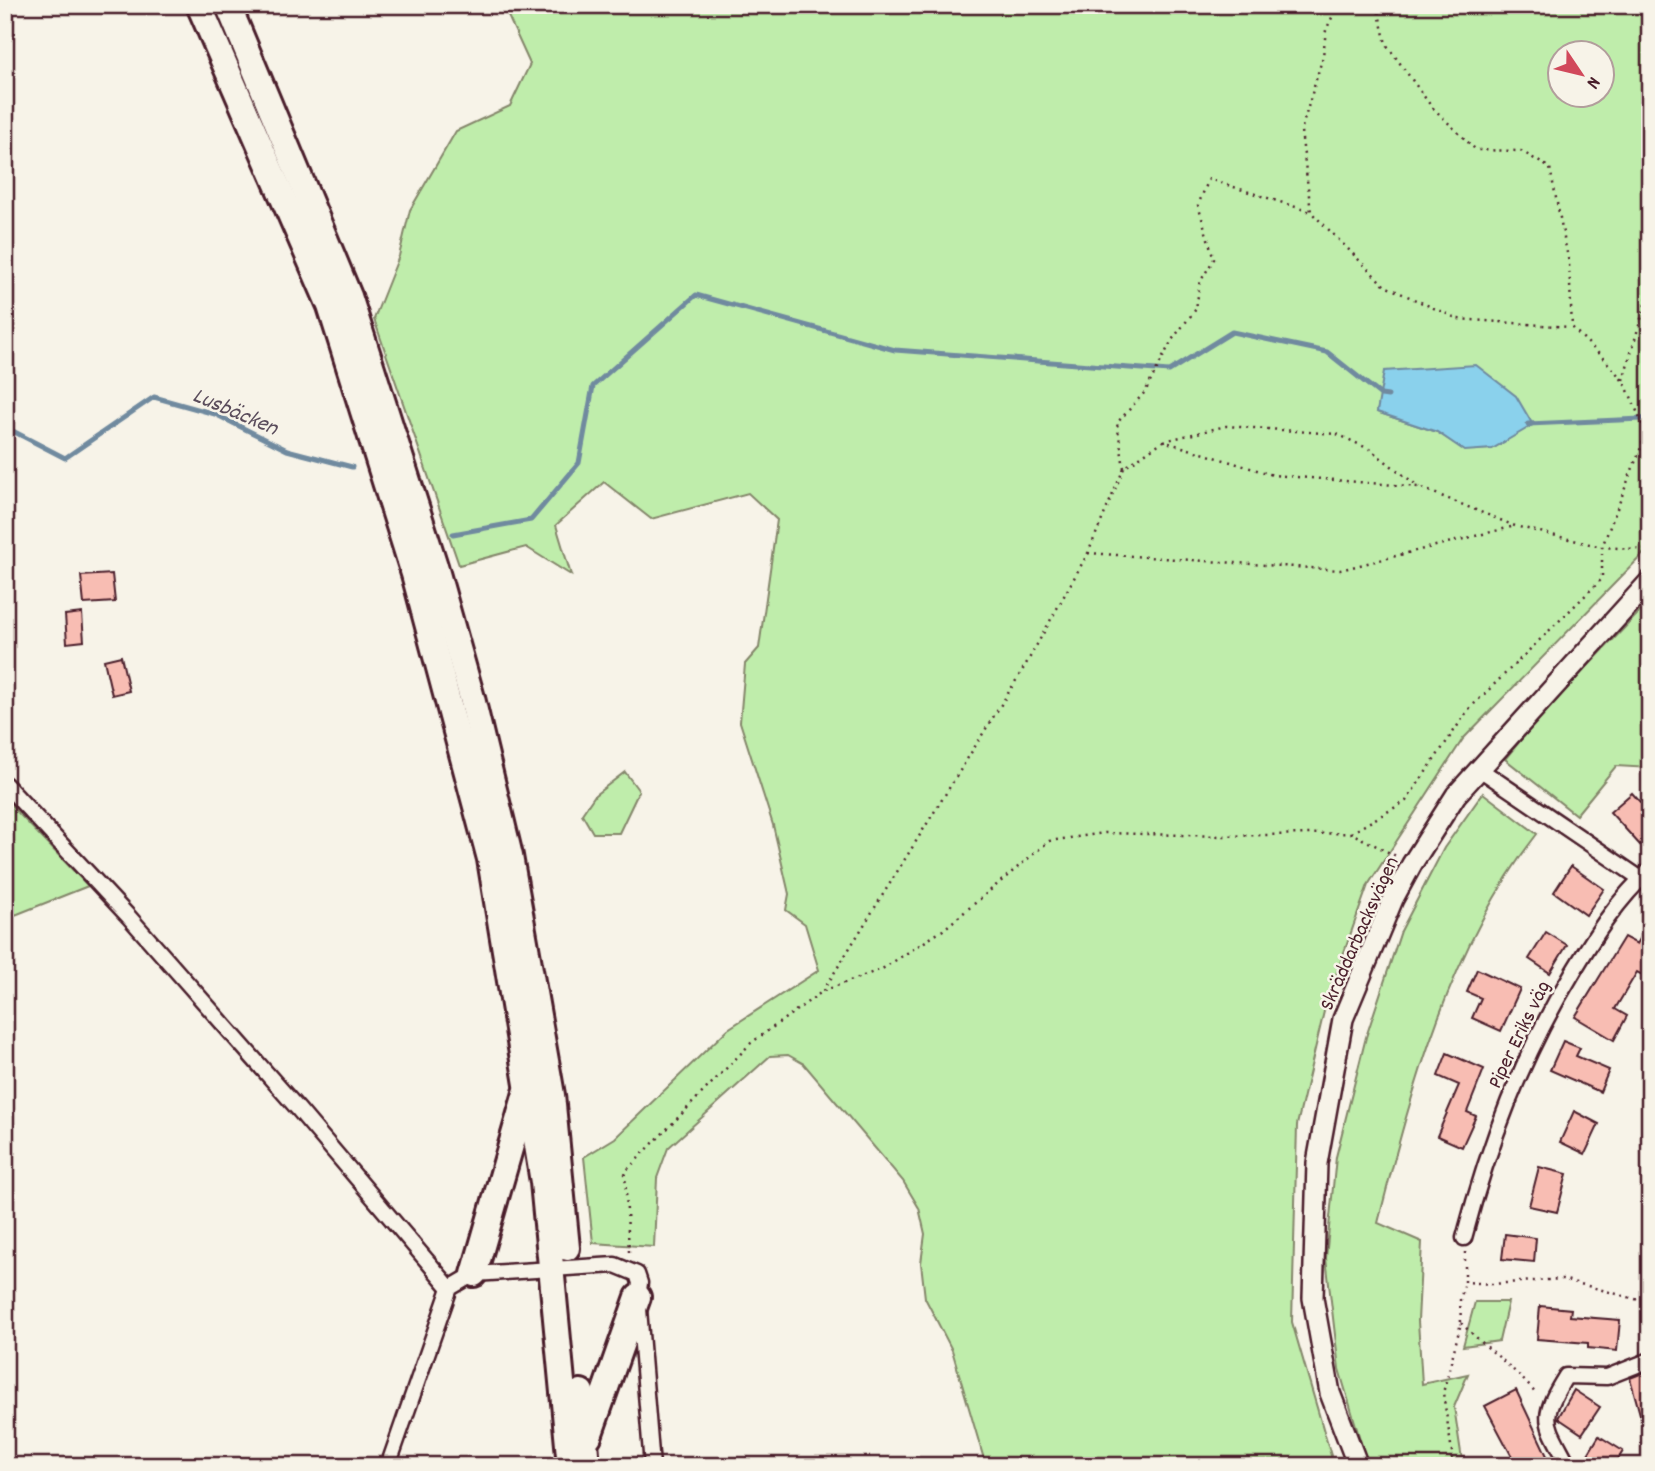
<svg xmlns="http://www.w3.org/2000/svg" width="1655" height="1471" viewBox="0 0 1655 1471" font-family="Dekko,sans-serif">
	<rect width="100%" height="100%" fill="#f7f3e8"/>
	<filter id="ink" filterUnits="userSpaceOnUse"><feTurbulence type="fractalNoise" baseFrequency=".0143" numOctaves="2"/><feDisplacementMap in="SourceGraphic" scale="14" xChannelSelector="R" yChannelSelector="G"/><feConvolveMatrix kernelMatrix="1 2 1 2 8 2 1 2 1" color-interpolation-filters="sRGB"/></filter>
	<g filter="url(#ink)">
		<g fill="#bfedab" stroke="#84866b" stroke-width="2" fill-rule="evenodd">
			<path d="M503 5H1650V547L1463 739 1368 885 1326 1003 1297 1125 1292 1322 1334 1466H986L952 1350 925 1298 921 1263 925 1234 919 1208 903 1181 804 1064 788 1055 770 1056 668 1148 657 1178 654 1247 593 1243 584 1157 615 1138 728 1029 819 970 805 924 786 910 789 894 773 825 740 722 745 664 759 648 777 520 748 493 651 519 604 482 556 525 571 575 526 547 459 565 374 319 399 256 410 210 456 131 510 106 530 64ZM1560 52H1602V94H1560ZM1381 395 1532 424 1492 449 1465 450 1437 432 1377 412Z"/>
			<polygon points="1650,601 1650,768 1616,766 1576,815 1505,759 1545,711"/>
			<polygon points="625,772 639,791 619,833 593,833 582,814 595,795"/>
			<path d="M1483 793 1537 834C1450 946 1412 1088 1378 1223L1422 1242 1418 1321 1422 1384 1468 1374 1454 1407 1463 1466H1368L1339 1369 1326 1258 1336 1157 1366 1037 1401 931 1444 848Z"/>
			<polygon points="5,799 88,886 5,919"/>
			<polygon points="1475,1302 1508,1302 1499,1341 1463,1346"/>
		</g>
		<polygon fill="#8ad1ec" stroke="#708a9f" stroke-width="2" points="1476,365 1516,396 1533,425 1492,449 1465,451 1437,432 1377,412 1384,371"/>
		<g fill="none" stroke-linecap="round" stroke-linejoin="round">
			<g stroke="#708a9f" stroke-width="5">
				<polyline points="1528,424 1642,419 1650,416"/>
				<polyline points="5,427 65,458 154,397 215,414 287,450 352,467"/>
				<polyline points="453,534 531,520 579,463 593,386 696,295 895,350 1169,371 1232,332 1327,352 1381,395 1388,396"/>
			</g>
		</g>
		<g fill="#f8bdb3" stroke="#4a1f2b" stroke-width="2">
			<polygon points="112,574 115,602 84,604 81,576"/>
			<polygon points="82,613 84,641 67,643 65,615"/>
			<polygon points="121,656 129,691 112,695 104,660"/>
			<polygon points="1632,793 1650,813 1650,836 1640,845 1610,812"/>
			<polygon points="1571,866 1604,889 1586,915 1554,892"/>
			<polygon points="1650,922 1650,979 1637,972 1615,1009 1627,1016 1614,1040 1575,1017 1624,937 1637,944"/>
			<polygon points="1546,932 1567,945 1550,973 1529,959"/>
			<polygon points="1477,969 1520,989 1501,1031 1472,1018 1481,998 1467,992"/>
			<polygon points="1563,1041 1580,1048 1576,1056 1609,1070 1600,1092 1550,1070"/>
			<polygon points="1447,1053 1484,1069 1467,1112 1476,1116 1462,1147 1437,1136 1459,1085 1438,1076"/>
			<polygon points="1574,1111 1599,1124 1585,1154 1560,1142"/>
			<polygon points="1539,1167 1567,1174 1557,1212 1529,1206"/>
			<polygon points="1505,1234 1536,1238 1534,1262 1502,1259"/>
			<polygon points="1540,1306 1571,1309 1570,1316 1620,1320 1617,1351 1588,1348 1588,1343 1537,1339"/>
			<polygon points="1648,1371 1650,1435 1646,1436 1630,1378"/>
			<polygon points="1516,1390 1548,1458 1531,1466 1517,1466 1485,1406"/>
			<polygon points="1574,1390 1600,1407 1582,1434 1558,1418"/>
			<polygon points="1599,1436 1623,1451 1614,1466 1581,1466"/>
		</g>
		<g fill="none" stroke-linecap="round" stroke-linejoin="round">
			<g stroke="#4a1f2b" stroke-width="19">
				<g id="street">
					<polyline points="1478,768 1650,885"/>
					<polyline points="5,784 129,917 299,1110 450,1288"/>
					<path d="M1464 1238C1489 1143 1522 1056 1573 972 1595 935 1618 899 1650 870"/>
					<polyline points="388,1466 450,1288 474,1274 615,1265 637,1274 640,1283 638,1297 652,1466"/>
					<path d="M1569 1466C1546 1421 1538 1421 1566 1376L1607 1377 1650 1360"/>
				</g>
			</g>
			<g stroke="#4a1f2b" stroke-width="24">
				<polyline id="secondary" points="1358,1466 1330,1393 1313,1298 1317,1163 1343,1019 1393,899 1412,864 1456,795 1650,581"/>
			</g>
			<g stroke="#4a1f2b" stroke-width="30">
				<g id="highway">
					<polyline points="199,5 330,306 414,574 490,859 543,1182 570,1466"/>
					<polyline points="228,5 349,296 435,566 472,698 510,856 552,1095 567,1248"/>
					<polyline points="474,1274 526,1093"/>
					<polyline points="581,1392 587,1466"/>
					<polyline points="589,1436 638,1297"/>
				</g>
			</g>
			<g stroke="#4a1f2b" stroke-width="2.5" stroke-dasharray="2 5" stroke-linecap="butt">
				<polyline points="1338,5 1326,30 1323,56 1301,131 1311,212 1385,286 1458,319 1570,327"/>
				<path d="M1377 5 1386 44 1431 106 1476 150 1521 151 1550 168 1569 263 1572 327C1588 344 1608 361 1622 380 1632 393 1644 434 1650 440"/>
				<polyline points="1623,380 1650,288"/>
				<polyline points="1164,441 1226,426 1337,434 1371,450 1419,487"/>
				<polyline points="1124,468 1117,423 1145,392 1172,340 1196,309 1200,282 1214,259 1198,205 1209,179 1311,212"/>
				<polyline points="1088,553 1340,570 1515,526"/>
				<polyline points="1351,833 1406,801 1469,709 1602,579 1602,547 1645,437"/>
				<polyline points="823,991 1025,666 1088,553 1124,468 1163,441 1273,475 1419,487 1515,526 1602,547 1650,550"/>
				<polyline points="629,1252 625,1172 751,1043 823,991 882,969 943,930 1049,841 1105,833 1223,836 1351,833 1396,856"/>
				<polyline points="1465,1252 1465,1282 1492,1284 1562,1279 1650,1303"/>
				<path d="M1461 1323C1486 1348 1515 1368 1537 1395"/>
				<polyline points="1451,1466 1452,1452 1443,1393 1461,1323 1460,1300 1465,1282"/>
			</g>
			<use href="#street" stroke="#f7f3e8" stroke-width="14"/>
			<use href="#secondary" stroke="#f7f3e8" stroke-width="19"/>
			<use href="#highway" stroke="#f7f3e8" stroke-width="24"/>
		</g>
	</g>
	<g text-anchor="middle" stroke-width="5" stroke-linejoin="round" paint-order="stroke">
		<g font-size="21" fill="#4a1f2b" stroke="#f7f3e8">
			<text transform="translate(1358 933) rotate(-66)" y="7">Skräddarbacksvägen</text>
			<text transform="translate(1518 1034) rotate(-64)" y="7">Piper Eriks väg</text>
		</g>
		<g font-size="23" font-style="italic" fill="#5a4c5b" stroke="#f7f3e8">
			<text transform="translate(236 410) rotate(23)" y="8">Lusbäcken</text>
		</g>
	</g>
	<rect width="1655" height="1471" fill="none" stroke="#f7f3e8" stroke-width="28"/>
	<rect x="14" y="14" width="1627" height="1443" fill="none" stroke="#4a1f2b" stroke-width="2.5" filter="url(#ink)"/>
	<g transform="translate(1581 74) rotate(125)"><circle r="33" fill="#f7f3e8" stroke="#b29e9c" stroke-width="2"/>
	<path d="M0-5L12 26L0 18L-12 26Z" fill="#d1495b"/>
	<text y="-10" font-size="19" font-weight="bold" text-anchor="middle" fill="#4a1f2b">N</text>
	</g>
</svg>
